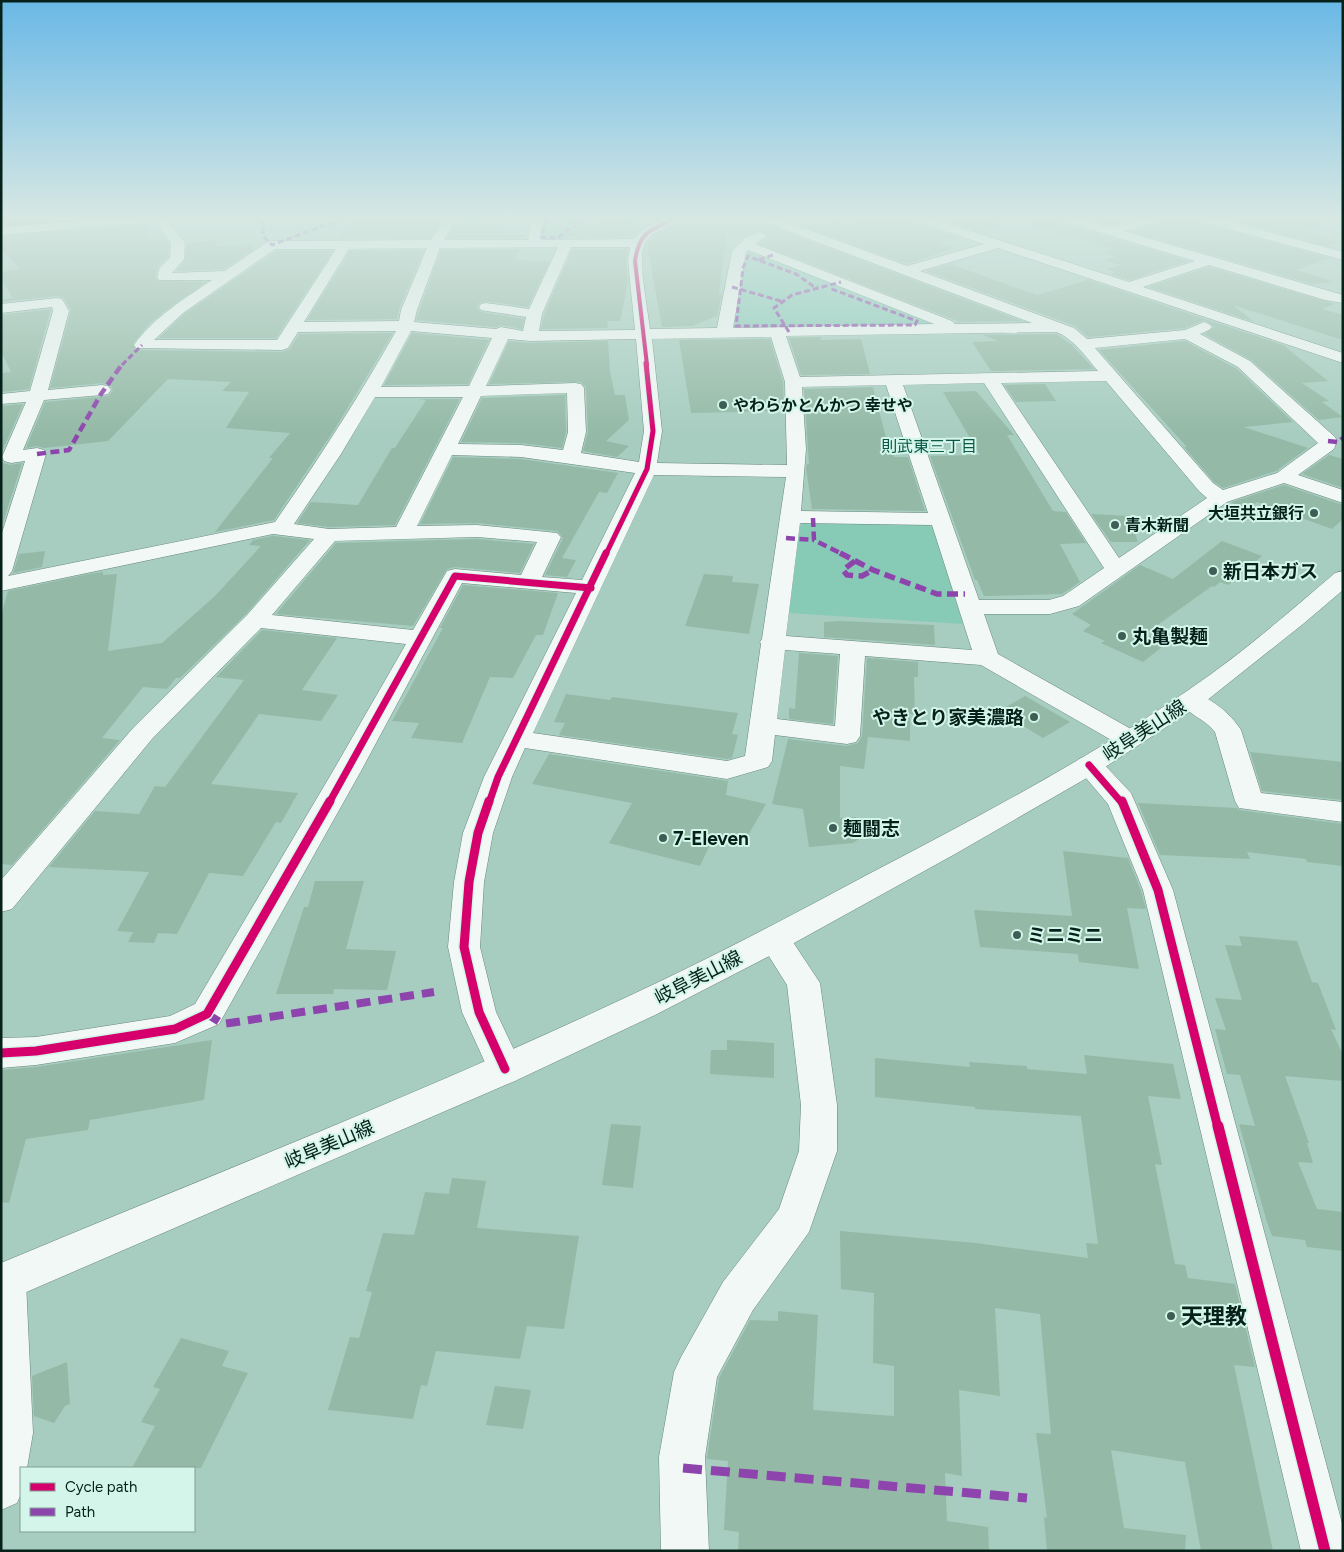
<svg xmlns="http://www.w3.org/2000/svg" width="1344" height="1552" viewBox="0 0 1344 1552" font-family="Figtree,'Noto Sans JP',sans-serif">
	<rect width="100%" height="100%" fill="#a7cdc0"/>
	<g fill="#87cab6">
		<path d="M545 219H597C580 231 563 248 540 239Z"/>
		<polygon points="747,251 751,251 934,324 931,326 732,327"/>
		<polygon points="807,522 924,524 934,528 963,624 789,613 799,526"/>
	</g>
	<g fill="#94b9a6">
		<polygon points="7,219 85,219 8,225"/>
		<polygon points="357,219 442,219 430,238 338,239"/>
		<polygon points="607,219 622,219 642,223 641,229 633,237 576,238 578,233"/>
		<polygon points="858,219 914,219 917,224 958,237 938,243 953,248 950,249 907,264 806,227 836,220 857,227"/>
		<polygon points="940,219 997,219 998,227 980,232"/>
		<polygon points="1033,219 1061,219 1064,224 1189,261 1129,280 1110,274 1116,272 1107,269 1120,265 1104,260 1114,257 1104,252 1114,249 1032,225"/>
		<polygon points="1088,219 1134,219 1110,225"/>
		<polygon points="1162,219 1199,219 1203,224 1329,258 1297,270 1334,282 1312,284 1131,231 1158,224"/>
		<polygon points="1228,219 1320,219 1321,225 1303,231 1341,242 1327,246"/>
		<polygon points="456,222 479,222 476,228 502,228 500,235 524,235 523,238 447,238"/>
		<polygon points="685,223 781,230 1022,321 960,322 851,280 850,277 847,278 759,244 769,237 759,230 745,235 742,239 727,233 719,293 722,294 717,316 692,326 662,327 647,244 661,232 675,226 680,226"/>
		<polygon points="145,226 147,227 147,230 149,230 147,240 165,238 169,244 168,257 158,266 155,276 157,281 206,282 169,308 149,324 133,344 136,350 282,352 290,349 299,334 393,333 336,427 274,520 215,532 273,458 269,458 290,433 226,428 249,392 222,391 231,382 168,379 108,441 44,448 37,446 26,448 45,402 108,396 113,390 110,385 102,383 50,388 71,310 64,298 57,296 1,302 1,300 13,298 1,278 1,272 20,269 1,249 1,237"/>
		<polygon points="217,240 215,247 253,244 252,250 224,269 176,271 186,259 187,243"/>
		<polygon points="519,249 515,260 550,261 528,307 486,301 479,303 477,308 481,312 524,319 522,329 501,325 496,327 416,320 441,250"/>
		<polygon points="572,249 628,249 626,261 628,284 620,321 607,321 608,328 541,329 544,315"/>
		<polygon points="424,250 399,309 397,319 307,320 350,251"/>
		<polygon points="276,251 333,251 276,338 159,338 184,314"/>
		<polygon points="950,264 1037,295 1088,280 1283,345 1328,381 1302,383 1329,401 1322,402 1343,417 1319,420 1251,360 1204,334 1214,327 1205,320 1185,328 1088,337 1075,326 926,271"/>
		<polygon points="1209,267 1335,304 1322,309 1343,315 1343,340 1233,305 1254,322 1149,287"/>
		<polygon points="51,309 29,389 1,392 1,373 11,372 1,351 1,315"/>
		<polygon points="412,333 489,340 468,384 384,385"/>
		<polygon points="1056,334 1072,345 1094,369 991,371 972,342 998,341 983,335"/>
		<polygon points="821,337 821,340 861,339 870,374 801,375 789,338"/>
		<polygon points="770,339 783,382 784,411 691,413 679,340"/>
		<polygon points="509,341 530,343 608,341 610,372 615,395 625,395 629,420 606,441 629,446 617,457 583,451 588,432 586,388 581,382 489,384"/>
		<polygon points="1185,341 1237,369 1293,422 1244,427 1308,448 1276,471 1223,488 1214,482 1184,447 1187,447 1099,350"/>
		<polygon points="1045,384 1056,401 1016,402 1004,385"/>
		<polygon points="873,387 890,453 893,453 894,457 908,457 925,511 812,509 806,468 807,464 809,464 804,389"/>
		<polygon points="976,391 1014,435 1007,435 1053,511 1066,512 1086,543 1060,544 1080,582 1062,594 984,596 977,580 975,580 930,456 980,455 943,392"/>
		<polygon points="565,395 566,432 562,448 521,443 461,442 482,398"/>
		<polygon points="418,399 460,399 395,525 329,527 297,523 311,502 358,505 392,448 395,448 426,400"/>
		<polygon points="23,404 1,454 1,406"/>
		<polygon points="1329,455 1343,459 1343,488 1302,474"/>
		<polygon points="453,457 521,459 618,473 607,493 599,492 562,558 576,560 567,577 545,575 563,538 557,531 477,523 420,524"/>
		<polygon points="1,460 3,463 10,465 22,463 1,529"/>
		<polygon points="1284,485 1343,505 1343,519 1332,529 1257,502 1241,513 1232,502"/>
		<polygon points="1091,514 1129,516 1138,542 1111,542"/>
		<polygon points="273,536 310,540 246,614 180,678 176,678 167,689 143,687 102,738 120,740 12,865 1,864 1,616 8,591 89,574 103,572 103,575 117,574 108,651 162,643 215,596 261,546 249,545 253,540"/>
		<polygon points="477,539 534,544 520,573 455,567 447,569 413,626 276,614 336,543"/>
		<polygon points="1222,541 1262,556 1228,585 1220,582 1214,587 1212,586 1145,634 1167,643 1143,662 1101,643 1105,641 1083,631 1091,625 1072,614 1140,565 1173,579"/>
		<polygon points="45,551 42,567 13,573 19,554"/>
		<polygon points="704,574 733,576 732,582 759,584 749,634 685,626"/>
		<polygon points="463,585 558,593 543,635 536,635 513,678 490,677 462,743 411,738 419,723 392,721 443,628 440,628"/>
		<polygon points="840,621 934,625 935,645 824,637 824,622"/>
		<polygon points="262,630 337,638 302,690 338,695 321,721 259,714 211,784 298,793 281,823 276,822 243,876 209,873 177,934 158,933 154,943 128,942 133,932 117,931 149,872 49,867 95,811 139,814 155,786 165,787 244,680 216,677"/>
		<polygon points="799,653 838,656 833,724 789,719 789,708 795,709"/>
		<polygon points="867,658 918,662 918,677 914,677 915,715 910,714 910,741 868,737 864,769 840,766 840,818 856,817 862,837 853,843 809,847 803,809 772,804 788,739 847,746 858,743 862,736"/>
		<polygon points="566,694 610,700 612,697 738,713 732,734 738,735 732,758 727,759 559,735 565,723 554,722"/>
		<polygon points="1025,696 1070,722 1043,738 999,711"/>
		<polygon points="1250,752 1343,762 1343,800 1262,791"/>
		<polygon points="549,754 728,781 726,795 766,804 743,844 714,836 700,866 609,843 632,803 532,784"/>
		<polygon points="1138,803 1237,808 1239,810 1343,824 1343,866 1307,862 1306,859 1247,852 1250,859 1160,855"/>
		<polygon points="1063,851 1128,858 1141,891 1146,909 1127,908 1139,969 1079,962 1078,954 980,947 974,910 1072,916"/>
		<polygon points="315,881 364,881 346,949 396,951 387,990 334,989 333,994 276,994 304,907 308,907"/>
		<polygon points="1239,936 1297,941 1312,982 1318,983 1336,1030 1331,1029 1343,1055 1343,1081 1285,1076 1309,1143 1307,1143 1313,1163 1298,1162 1317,1209 1343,1212 1343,1251 1307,1247 1305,1240 1272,1236 1267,1222 1239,1124 1255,1126 1240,1075 1227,1074 1215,1029 1226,1030 1215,998 1242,1000 1225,945 1242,946"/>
		<polygon points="212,1040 204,1100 90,1120 88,1130 26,1139 9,1203 1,1202 1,1070 36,1067"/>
		<polygon points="727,1040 774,1043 774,1078 710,1074 711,1050 727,1050"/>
		<polygon points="1084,1055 1173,1064 1181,1099 1148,1096 1162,1165 1155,1164 1175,1264 1185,1265 1188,1278 1235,1284 1255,1367 1234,1365 1273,1551 1201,1551 1185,1462 1111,1450 1124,1528 1186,1535 1185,1551 1047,1551 1044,1517 1047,1518 1036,1433 1051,1434 1040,1314 995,1308 1000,1396 959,1390 962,1476 945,1473 947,1521 988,1527 989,1551 738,1551 739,1532 724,1530 728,1461 707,1459 707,1457 719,1378 750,1320 778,1321 778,1311 818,1315 813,1410 894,1416 894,1366 873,1363 874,1293 841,1289 840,1231 976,1243 1088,1258 1086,1243 1098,1244 1081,1116 975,1109 975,1107 875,1097 875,1058 970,1067 969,1062 1027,1066 1027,1069 1087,1074"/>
		<polygon points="611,1124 641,1126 633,1188 602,1185"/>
		<polygon points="452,1178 486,1181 477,1228 579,1236 564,1329 527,1326 520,1359 436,1351 427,1386 421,1385 413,1419 328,1410 350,1337 359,1338 372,1292 366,1291 383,1233 414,1235 425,1192 449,1194"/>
		<polygon points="181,1338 229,1351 222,1366 248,1373 201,1468 132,1468 155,1426 141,1422 160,1389 153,1387"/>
		<polygon points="67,1362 70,1404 65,1406 54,1423 34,1416 32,1376"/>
		<polygon points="495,1386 531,1390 523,1429 486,1425"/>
	</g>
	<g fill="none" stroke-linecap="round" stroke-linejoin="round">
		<g stroke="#69877e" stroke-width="1">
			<g id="minor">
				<path d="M108 219H166L185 243 184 259 172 273 225 271 267 242 272 241 431 240 444 219H456L444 240H528L531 219H543L541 240 634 239C647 223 661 219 680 219L678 222C668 227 651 232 645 243 637 257 648 311 650 329L717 328 732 251 746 237 760 232 767 236 755 244 952 321 955 324 1032 323 764 222 762 219H779L907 266 984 244 918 222 916 219H934L1129 282 1195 261 1065 222 1063 219H1082L1110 227 1141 219H1160L1158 222 1124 231 1343 295V303L1325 300 1209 265 1143 287 1343 353V363L998 248 920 271 1074 328 1087 339 1185 330 1204 322 1209 324 1212 327 1209 330 1200 334 1250 361 1335 437 1337 441 1334 449 1298 475 1343 490V503L1284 483 1227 502 1079 606 1050 614H984L998 654 1138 733 1142 739 1138 745 1129 747 1120 745 981 665 865 656 860 736 856 742 847 744 775 735 772 761 768 767 727 779 525 748 512 777 493 833 484 882 480 947 496 1012 523 1069 517 1080 505 1084 493 1080 462 1012 448 947 454 882 463 833 484 777 576 593 462 583 361 771 219 1024 175 1043 36 1065 1 1068V1038L36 1037 170 1016 195 1004 333 771 406 644 261 628 152 739 12 909 1 912V880L134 727 247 615 314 539 273 534 1 591V536L25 461 11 463 4 461 2 457 26 402 1 404V394L30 391 53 311 52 307 1 313V304L57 298 62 299 69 311 48 390 102 385 108 386 111 390 108 394 102 395 44 400 23 450 37 448 44 450 46 454 12 571 8 576 275 522C318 460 359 397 396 331L298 332 288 348 282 350 136 348 134 345C154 317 184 299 212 280H159L157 277 160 267 170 258 171 243 156 222 1 235V227ZM558 247 529 309 486 303 481 304 479 307 481 310 486 311 526 317 523 331 501 327 496 329 414 322 417 310 440 248ZM571 247H630L628 261 635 330 539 331 542 314ZM427 248 401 310 399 321 304 322 349 249ZM275 249H336L277 340H154L183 313ZM748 250 934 324 733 328 746 252ZM411 331 492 338 469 386 381 387ZM1056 332C1073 338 1086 357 1098 371L800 377 786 336ZM771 337 785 382 787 465 657 463 662 431 652 339ZM508 339 530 341 636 339 644 431 639 462 581 453 586 432 584 388 581 384 575 383 486 386ZM1185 339 1238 367 1318 443 1277 473 1223 490 1213 483 1095 348ZM1106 381 1199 491 1207 498 1119 558 1001 383ZM984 383 1104 568 1063 596 1049 600H979L903 385ZM886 385 928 513 801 511 806 449 802 387ZM567 393 568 432 563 450 521 445 458 444 481 396ZM375 397H463L396 527 329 529 294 524 341 454ZM452 455 521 457 635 473 582 580 542 577 561 537 557 533 477 525 417 526ZM654 475 786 477 762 639 760 642 761 644 745 756 727 761 533 733ZM800 523 932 525 972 650 786 636ZM477 537 537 542 521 575 455 569 447 571 413 630 272 615 335 541ZM785 650 840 654 835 726 777 719Z"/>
				<polygon points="1201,219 1221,219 1343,252 1343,260 1203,222"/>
				<path d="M1190 692C1211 697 1230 713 1241 730L1261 793 1343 802V822L1239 808 1235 801 1215 732C1205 719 1187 714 1177 700L1181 695Z"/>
				<polygon points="1089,756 1099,759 1131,793 1173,890 1343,1527 1343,1551 1301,1551 1143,890 1108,804 1075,765 1079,759"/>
				<polygon points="774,927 785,930 820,983 837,1105 837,1151 809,1232 753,1310 717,1377 705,1457 709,1551 661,1551 659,1457 674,1372 681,1357 723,1282 779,1209 799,1151 801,1105 787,985 758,939 763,930"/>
				<polygon points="5,1262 20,1268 26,1282 33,1433 27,1468 21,1468 21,1494 17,1503 1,1510 1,1263"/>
			</g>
		</g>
		<g stroke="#69877e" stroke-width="1">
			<path id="major" d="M1343 571V590L1303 624 1206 701 1099 771 955 854 785 948 655 1015 517 1080 1 1303V1263C211 1175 423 1093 629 996 709 959 787 918 865 876 974 819 1085 761 1187 691 1239 656 1287 614 1335 573Z"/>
		</g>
		<use href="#minor" fill="#f2f8f6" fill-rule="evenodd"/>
		<use href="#major" fill="#f2f8f6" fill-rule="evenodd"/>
		<g stroke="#8e44ad" stroke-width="3" stroke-dasharray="6 3" stroke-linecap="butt">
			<polyline points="263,219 263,236 272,245 341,219"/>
			<polyline points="546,219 541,237 557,238 583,219"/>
			<polyline points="773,255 758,260 796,274 813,286 818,287"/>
			<polyline points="758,260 748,256 743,268 736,326 915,325 917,321 829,288"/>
			<polyline points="732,287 781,301"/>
			<polyline points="789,332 774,308 792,295 841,282"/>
			<polyline points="122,365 142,345"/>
		</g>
		<g stroke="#8e44ad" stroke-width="4.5" stroke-dasharray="9 4.5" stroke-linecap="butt">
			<polyline points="1328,441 1338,442 1343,438"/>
			<polyline points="37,454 69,450 101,394 123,363"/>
			<polyline points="813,518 814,540 842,554"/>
			<polyline points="786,538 814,540"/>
		</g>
		<g stroke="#8e44ad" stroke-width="5.5" stroke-dasharray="11 5.5" stroke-linecap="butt">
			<polyline points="840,553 873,570 937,594 965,594"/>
			<polyline points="855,561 843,570 847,575 862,576 873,570"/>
		</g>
		<polyline stroke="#8e44ad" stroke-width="8" stroke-dasharray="14 8" stroke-linecap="butt" points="207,1014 223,1024 434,992"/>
		<polyline stroke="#8e44ad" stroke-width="9" stroke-dasharray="19 9" stroke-linecap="butt" points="683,1468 1027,1498"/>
		<g stroke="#d4f5e9" stroke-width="5.5">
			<path id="cycleway-far4" d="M647 365 635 261C639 233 649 230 674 219"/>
		</g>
		<g stroke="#d4f5e9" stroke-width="7">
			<polyline id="cycleway-far3" points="606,554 647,469 653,431 646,363"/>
		</g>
		<g stroke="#d4f5e9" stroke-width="9">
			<g id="cycleway-far2">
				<polyline points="1089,765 1122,803"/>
				<polyline points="329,803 455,576 591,588"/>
				<polyline points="489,803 498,777 606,553"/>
			</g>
		</g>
		<g stroke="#d4f5e9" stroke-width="12">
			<g id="cycleway-far1">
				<polyline points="489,801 478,833 469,882 464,947 479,1012 505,1069"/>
				<polyline points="1122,801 1158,890 1218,1128"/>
				<polyline points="1,1053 36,1051 175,1029 207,1014 330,801"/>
			</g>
		</g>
		<g stroke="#d4f5e9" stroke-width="14">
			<polyline id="cycleway" points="1218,1126 1325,1551"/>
		</g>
		<use href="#cycleway-far4" stroke="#d6006c" stroke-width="4"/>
		<use href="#cycleway-far3" stroke="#d6006c" stroke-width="5"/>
		<use href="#cycleway-far2" stroke="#d6006c" stroke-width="7"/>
		<use href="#cycleway-far1" stroke="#d6006c" stroke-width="9"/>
		<use href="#cycleway" stroke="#d6006c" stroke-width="11"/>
	</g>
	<linearGradient id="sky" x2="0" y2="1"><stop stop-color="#69b8e6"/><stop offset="0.5" stop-color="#d7e8e3"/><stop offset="1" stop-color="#d7e8e3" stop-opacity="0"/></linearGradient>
	<rect width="1344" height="436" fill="url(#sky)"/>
	<g fill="#3e5d54" stroke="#d4f5e9" stroke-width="2">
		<circle cx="723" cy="405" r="5"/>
		<circle cx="1314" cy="513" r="5"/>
		<circle cx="1115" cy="525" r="5"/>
		<circle cx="1213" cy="571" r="5"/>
		<circle cx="1122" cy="636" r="5"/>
		<circle cx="1034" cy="717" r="5"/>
		<circle cx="833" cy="828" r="5"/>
		<circle cx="663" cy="838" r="5"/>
		<circle cx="1017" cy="935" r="5"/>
		<circle cx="1171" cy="1316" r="5"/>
	</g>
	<g text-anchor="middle" stroke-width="4" stroke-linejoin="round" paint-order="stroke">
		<g font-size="16" font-weight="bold" fill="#05211a" stroke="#d4f5e9" text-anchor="start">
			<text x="733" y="411">やわらかとんかつ 幸せや</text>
			<text x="1304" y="519" text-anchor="end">大垣共立銀行</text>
			<text x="1125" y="531">青木新聞</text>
		</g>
		<g font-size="16" fill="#0b5846" stroke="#d4f5e9">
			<text x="929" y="452">則武東三丁目</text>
		</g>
		<g font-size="19" font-weight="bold" fill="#05211a" stroke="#d4f5e9" text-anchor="start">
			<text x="1223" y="578">新日本ガス</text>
			<text x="1132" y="643">丸亀製麺</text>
			<text x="1024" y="724" text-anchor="end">やきとり家美濃路</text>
			<text x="843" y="835">麺闘志</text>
			<text x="673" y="845">7-Eleven</text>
			<text x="1027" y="942">ミニミニ</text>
		</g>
		<g font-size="19" fill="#05211a" stroke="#d4f5e9">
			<text transform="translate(1144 730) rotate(-33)" y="7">岐阜美山線</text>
			<text transform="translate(698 977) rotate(-27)" y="7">岐阜美山線</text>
			<text transform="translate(329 1144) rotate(-23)" y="7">岐阜美山線</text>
		</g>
		<g font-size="22" font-weight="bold" fill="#05211a" stroke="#d4f5e9" text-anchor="start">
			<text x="1181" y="1324">天理教</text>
		</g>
	</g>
	<rect width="1344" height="1552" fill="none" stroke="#05211a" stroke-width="5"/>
	<rect x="20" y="1467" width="175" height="65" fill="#d4f5e9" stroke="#81a096"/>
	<rect x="30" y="1483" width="25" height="8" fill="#d6006c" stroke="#81a096"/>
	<text x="65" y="1492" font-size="15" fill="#05211a">Cycle path</text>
	<rect x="30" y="1508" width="25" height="8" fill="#8e44ad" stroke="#81a096"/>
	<text x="65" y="1517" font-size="15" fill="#05211a">Path</text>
</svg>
